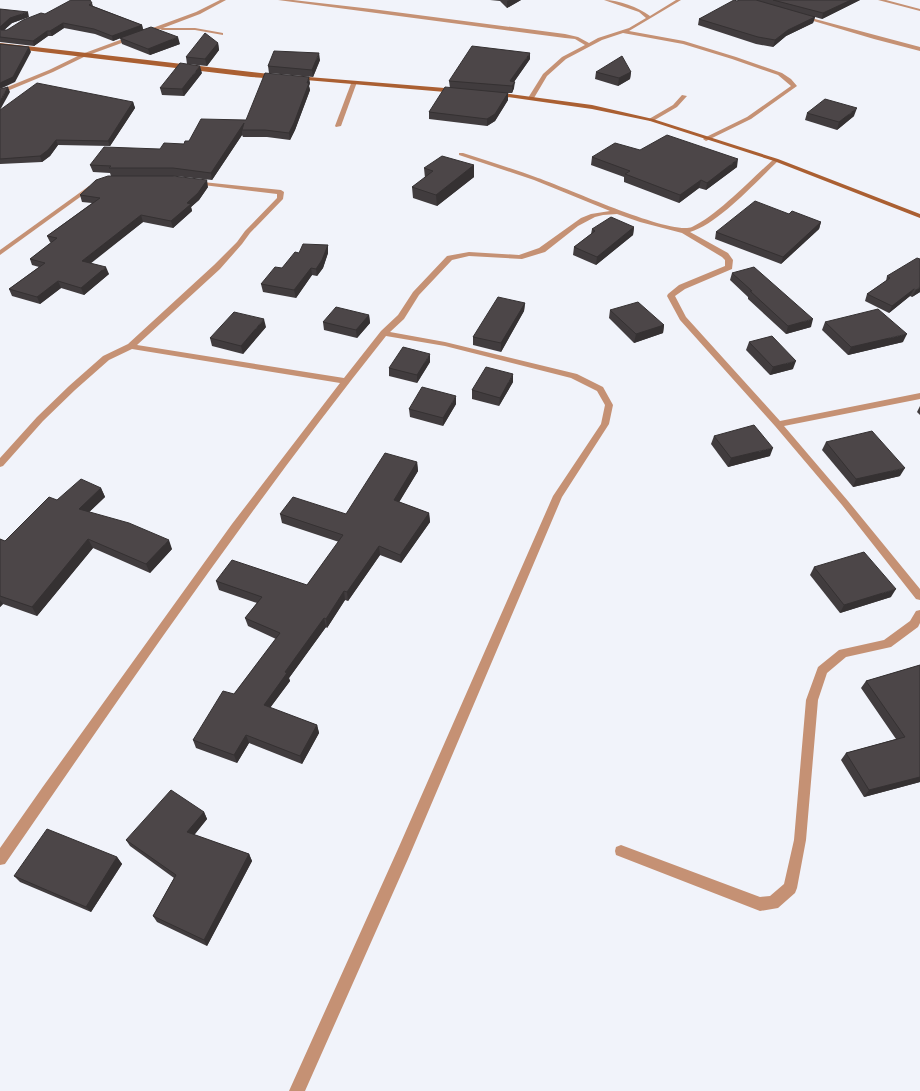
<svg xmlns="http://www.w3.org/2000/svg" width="920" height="1091" viewBox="0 0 920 1091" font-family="Arial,sans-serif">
	<rect width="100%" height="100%" fill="#f1f3fa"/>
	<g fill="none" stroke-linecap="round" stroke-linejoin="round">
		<g fill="#c59174" fill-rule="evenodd">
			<polygon points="220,0 226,0 200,14 163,28 195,28 223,33 223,35 195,30 162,30 160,29 86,56 53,72 0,94 0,90 49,70 82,54 196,12"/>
			<path d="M278 0H293L372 9 565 34 578 37 589 43 598 38 629 28 646 18 639 12 604 0C619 0 638 7 650 16L676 0H681L629 31 684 41 736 57 782 73 791 79 797 86 751 119 706 141 703 139 704 138 747 117 791 86 778 75 732 59 683 44 623 33 602 40 566 59 547 76 534 98 531 100 528 98 543 74 562 57 585 45 575 39 565 38Z"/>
			<polygon points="878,0 886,0 920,9 920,11"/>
			<polygon points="800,15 920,47 920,51 874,39 800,17"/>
			<polygon points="352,81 357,82 341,126 336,127 335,126"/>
			<polygon points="682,95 687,96 677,107 653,121 649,121 649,119 673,105"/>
			<path d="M459 153H463C488 161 513 169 538 178 565 187 671 236 692 227 718 215 752 178 774 159H778V161C756 182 718 224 690 232L728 253 733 260 732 269 685 289 675 296 686 317 780 421 920 393V399L784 426 848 501 920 589V600L916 599 842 505 775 426 680 320 667 296 668 294 679 285 725 266V260L722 257 682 233 640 222 617 214 603 215 595 217 578 226 545 252 522 259 469 256 452 260 419 295 404 319 390 332 445 342 577 374 603 387 613 405 609 424 562 497 408 859 305 1091H289L398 849 553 496 601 424 605 405 597 391 571 378 445 346 386 336C251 506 128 685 5 864L0 865V848L42 788 232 524 340 383 132 349 109 360 75 390 43 421 3 466 0 467V458L37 417 69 386 103 356 128 344 214 265 237 242 245 231 277 198V194L195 184 193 183V181L281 190 284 192 283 199 250 233 242 244 220 269 137 345 344 378 381 331 398 315 413 292 447 256 469 252 519 255 539 248 581 218 591 214 610 211 534 180 459 155Z"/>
			<polygon points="89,186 94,187 0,255 0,250"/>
			<polygon points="920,610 920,623 918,627 891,647 846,657 827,673 818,700 806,840 797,888 795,893 778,908 760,911 616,855 615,851 616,847 621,845 760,897 770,896 784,884 794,840 806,700 818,667 839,650 884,640 910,621 916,611"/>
		</g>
		<g fill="#aa5f32" fill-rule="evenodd">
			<polygon points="0,43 278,75 281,77 278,79 251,77 0,47"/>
			<polygon points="296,76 457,89 460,91 457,93 294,79 294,77"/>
			<polygon points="495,92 592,105 653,119 778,159 920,214 920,218 774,161 650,121 592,109 493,95 492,94"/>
		</g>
	</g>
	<g fill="#413c3e">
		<polygon points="490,0 521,0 507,8 500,1"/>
		<polygon points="739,0 860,0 822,19 815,17 813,23 786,36 773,47 756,44 698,25 699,19"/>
		<polygon points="92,3 93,6 142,25 143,29 180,44 150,55 122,44 120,38 113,41 95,34 64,28 52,36 48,36 34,46 0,42 0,9 29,17 12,23 4,30 7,30 45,14"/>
		<polygon points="218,43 219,50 207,66 187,64 186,57"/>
		<polygon points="530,59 514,82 514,88 512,93 508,93 508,100 495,121 487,126 429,119 429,112 450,88 449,81"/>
		<polygon points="320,60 313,77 269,73 268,66"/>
		<polygon points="596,72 631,72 630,79 618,86 595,79"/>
		<polygon points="202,73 184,96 162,95 160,88"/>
		<polygon points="310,83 309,86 310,90 295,130 290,140 267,137 243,137 242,135 212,180 175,176 111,176 110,173 93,172 90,165 184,144 189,141 246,120"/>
		<polygon points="133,102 135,108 110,146 58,145 50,156 42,162 0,164 0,110"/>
		<polygon points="807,113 854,116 837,130 805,120"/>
		<polygon points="640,150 737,167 706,190 699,188 679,203 624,182 624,177 591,165 592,157"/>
		<polygon points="474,165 474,177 437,206 413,198 412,187 425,178 424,168"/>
		<polygon points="208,187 199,200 191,207 192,211 173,228 143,222 90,263 109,274 84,295 61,288 40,304 12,296 9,289 39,267 32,265 30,259 51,243 50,242 47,236 92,203 82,202 80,195"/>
		<polygon points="789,214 821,222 819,229 781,264 715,239 716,232"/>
		<polygon points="634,227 633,235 596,265 573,255 574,247 591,234 592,229"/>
		<polygon points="328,245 328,253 323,268 317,276 312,275 296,298 263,292 261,284 282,268 299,253"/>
		<polygon points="732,273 811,327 786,334 748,299 748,297 730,280"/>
		<polygon points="887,276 920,292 912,297 910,296 889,313 865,301 867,294 886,281"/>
		<polygon points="525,303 524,311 501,352 473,345 473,337"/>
		<polygon points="610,310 664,325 663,333 634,343 609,318"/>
		<polygon points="369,315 370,323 357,338 324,330 323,322"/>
		<polygon points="825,322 903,342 848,355 822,330"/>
		<polygon points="266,327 243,354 212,346 210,338"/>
		<polygon points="749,342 793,369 770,375 746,350"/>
		<polygon points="430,362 417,383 389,376 389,368"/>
		<polygon points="513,382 499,406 472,399 472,390"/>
		<polygon points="456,404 443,426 410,417 409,409"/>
		<polygon points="920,406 920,415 917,412"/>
		<polygon points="714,436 770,456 728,467 711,444"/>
		<polygon points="826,442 900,476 853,487 822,450"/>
		<polygon points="417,462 418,471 399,502 429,513 430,522 401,563 380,555 348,601 345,600 327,628 326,627 289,678 290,681 270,708 317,725 319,733 302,764 249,743 237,763 196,748 193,740 234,694 276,639 248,626 245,618 257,603 219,590 216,581 307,585 339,542 282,523 280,514 346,514"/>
		<polygon points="101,488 105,497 89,512 172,549 150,573 93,548 37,616 3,604 0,607 0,539 5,541 57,500"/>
		<polygon points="814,567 891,597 840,613 810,575"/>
		<polygon points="920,665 920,782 864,797 841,760 846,753 896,739 861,688 866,681"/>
		<polygon points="204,812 207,819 194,835 249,854 252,861 207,946 157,922 153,916 174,878 130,846 126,840"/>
		<polygon points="117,857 122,864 91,912 20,882 14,876"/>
	</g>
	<g fill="#353132">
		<polygon points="510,0 521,0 507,8 507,1"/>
		<polygon points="851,0 860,0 822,19 823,13"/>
		<polygon points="28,12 29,17 12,23 2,32 0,27 10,18"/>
		<polygon points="815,17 813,23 786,36 773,47 775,40 788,30"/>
		<polygon points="63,23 64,28 52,36 50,31"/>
		<polygon points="142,25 143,30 113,41 112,36"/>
		<polygon points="47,31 48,36 34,46 33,41"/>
		<polygon points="178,37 180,44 150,55 148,49"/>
		<polygon points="218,43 219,50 207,66 205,59"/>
		<polygon points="29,47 31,52 15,82 0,89 0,83"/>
		<polygon points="319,53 320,60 313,77 312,70"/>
		<polygon points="530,53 530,59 511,86 510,81"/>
		<polygon points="200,66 202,73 184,96 182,89"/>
		<polygon points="631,72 630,79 618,86 619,78"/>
		<polygon points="309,77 310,83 309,86 310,90 295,130 290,140 289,133"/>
		<polygon points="515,82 514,88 512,93 512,86"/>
		<polygon points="8,87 10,92 0,110 0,101"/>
		<polygon points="508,93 508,100 495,121 487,126 487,119"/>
		<polygon points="133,102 135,108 110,146 108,141"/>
		<polygon points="857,108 854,116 837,130 839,122"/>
		<polygon points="244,123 242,130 242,135 212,180 211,173"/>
		<polygon points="56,140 58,145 50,156 42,162 40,156"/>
		<polygon points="738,159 737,167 706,190 707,183"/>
		<polygon points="474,165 474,177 437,206 436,195"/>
		<polygon points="207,180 208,187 199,200 191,207 192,211 173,228 171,221"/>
		<polygon points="701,180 699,188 679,203 680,195"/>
		<polygon points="141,215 143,222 85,268 82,261"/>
		<polygon points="821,222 819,229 781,264 783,257"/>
		<polygon points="634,227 633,235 596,265 597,257"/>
		<polygon points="328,245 328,253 323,268 317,276 316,269"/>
		<polygon points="106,267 109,274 84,295 81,288"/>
		<polygon points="311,268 312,275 296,298 294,290"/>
		<polygon points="58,281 61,288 40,304 37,297"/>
		<polygon points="920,287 920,292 912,297 916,290"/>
		<polygon points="914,289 910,296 889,313 892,306"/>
		<polygon points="525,303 524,311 501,352 501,343"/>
		<polygon points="369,315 370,323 357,338 356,330"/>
		<polygon points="264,319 266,327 243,354 241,346"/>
		<polygon points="813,319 811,327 786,334 788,326"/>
		<polygon points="664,325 663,333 634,343 636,334"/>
		<polygon points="907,334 903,342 848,355 851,347"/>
		<polygon points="430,354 430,362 417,383 417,375"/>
		<polygon points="796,361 793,369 770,375 773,367"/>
		<polygon points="513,374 513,382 499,406 500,398"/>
		<polygon points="456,396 456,404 443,426 443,418"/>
		<polygon points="773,448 770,456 728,467 731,458"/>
		<polygon points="417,462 418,471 395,509 394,500"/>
		<polygon points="905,468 900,476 853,487 856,479"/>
		<polygon points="101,488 105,497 83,518 79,509"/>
		<polygon points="429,513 430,522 401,563 400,555"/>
		<polygon points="88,539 93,548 37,616 32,607"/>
		<polygon points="169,540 172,549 150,573 146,564"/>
		<polygon points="379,546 380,555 348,601 347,592"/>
		<polygon points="896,589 891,597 840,613 844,605"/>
		<polygon points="344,591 345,600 327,628 326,619"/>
		<polygon points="0,600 3,604 0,607"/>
		<polygon points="324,618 326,627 289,678 290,681 266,713 264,705 285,672"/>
		<polygon points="317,725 319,733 302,764 300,756"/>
		<polygon points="246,735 249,743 237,763 234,755"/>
		<polygon points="920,777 920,782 864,797 869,790"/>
		<polygon points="204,812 207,819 191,839 187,832"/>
		<polygon points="249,854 252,861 207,946 204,940"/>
		<polygon points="117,857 122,864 91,912 86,907"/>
	</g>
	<g fill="#4c4648" stroke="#353132">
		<polygon points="71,0 90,0 92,3 89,5 142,25 112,36 94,29 63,23 50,31 47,31 33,41 0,37 0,9 28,12 10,18 0,27 1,30 7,30 23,20 41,13 45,14"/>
		<polygon points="734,0 737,1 739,0 756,0 815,17 788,30 775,40 758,37 699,19"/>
		<polygon points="773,0 851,0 823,13"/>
		<polygon points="151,27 178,37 148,49 120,38"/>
		<polygon points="205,33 218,43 205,59 186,57"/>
		<polygon points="0,44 29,47 13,77 0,83"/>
		<polygon points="472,46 530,53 510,81 515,82 512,86 449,81"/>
		<polygon points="274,51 319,53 312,70 268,66"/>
		<polygon points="622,56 631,72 619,78 596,72"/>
		<polygon points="180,63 200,66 182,89 160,88"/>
		<polygon points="265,73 309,77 307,83 309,83 294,123 289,133 265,130 242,130 244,123 211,173 173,168 109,168 111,166 90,165 104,147 160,149 164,143 184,144 185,141 189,141 201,119 246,120"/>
		<polygon points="37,83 133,102 108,141 56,140 48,150 40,156 0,159 0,110"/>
		<polygon points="8,87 0,101 0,89"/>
		<polygon points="445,87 508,93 495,114 487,119 429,112"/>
		<polygon points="825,99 857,108 839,122 807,113"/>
		<polygon points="667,135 738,159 707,183 701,180 680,195 625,174 630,171 592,157 615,143 640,150"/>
		<polygon points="442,156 474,165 436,195 412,187 433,171 424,168"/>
		<polygon points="108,176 173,176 207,180 198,193 187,203 191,204 171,221 141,215 82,261 106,267 81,288 58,281 37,297 9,289 45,263 30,259 57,238 47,236 100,198 80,195 96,180"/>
		<polygon points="755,201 789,214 792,211 821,222 783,257 716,232"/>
		<polygon points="611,217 634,227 597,257 574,247 595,231 592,229"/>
		<polygon points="303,244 328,245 322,260 316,269 311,268 294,290 261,284 275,267 282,268 295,252 299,253"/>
		<polygon points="917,258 920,259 920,287 916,290 914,289 892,306 867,294 890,278 887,276"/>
		<polygon points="754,267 813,319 788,326 750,291 752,291 732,273"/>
		<polygon points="498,297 525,303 501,343 473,337"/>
		<polygon points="638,302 664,325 636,334 610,310"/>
		<polygon points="336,307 369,315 356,330 323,322"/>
		<polygon points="878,309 907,334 851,347 825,322"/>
		<polygon points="234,312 264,319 241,346 210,338"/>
		<polygon points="772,336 796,361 773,367 749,342"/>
		<polygon points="403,347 430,354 417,375 389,368"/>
		<polygon points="486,367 513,374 500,398 472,390"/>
		<polygon points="422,387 456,396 443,418 409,409"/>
		<polygon points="754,425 773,448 731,458 714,436"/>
		<polygon points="872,431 905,468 856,479 826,442"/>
		<polygon points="385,453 417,462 394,500 429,513 400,555 379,546 347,592 344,591 326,619 324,618 285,672 287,673 264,705 317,725 300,756 246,735 234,755 193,740 223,691 234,694 280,633 245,618 262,597 216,581 232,560 307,585 343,535 280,514 293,497 346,514"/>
		<polygon points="81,479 101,488 79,509 129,523 169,540 146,564 88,539 32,607 0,596 0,539 5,541 49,497 57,500"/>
		<polygon points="864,552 896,589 844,605 814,567"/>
		<polygon points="920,665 920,777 869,790 846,753 905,737 866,681"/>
		<polygon points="171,790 204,812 187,832 249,854 204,940 153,916 176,875 126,840"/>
		<polygon points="47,829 117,857 86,907 14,876"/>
	</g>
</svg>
